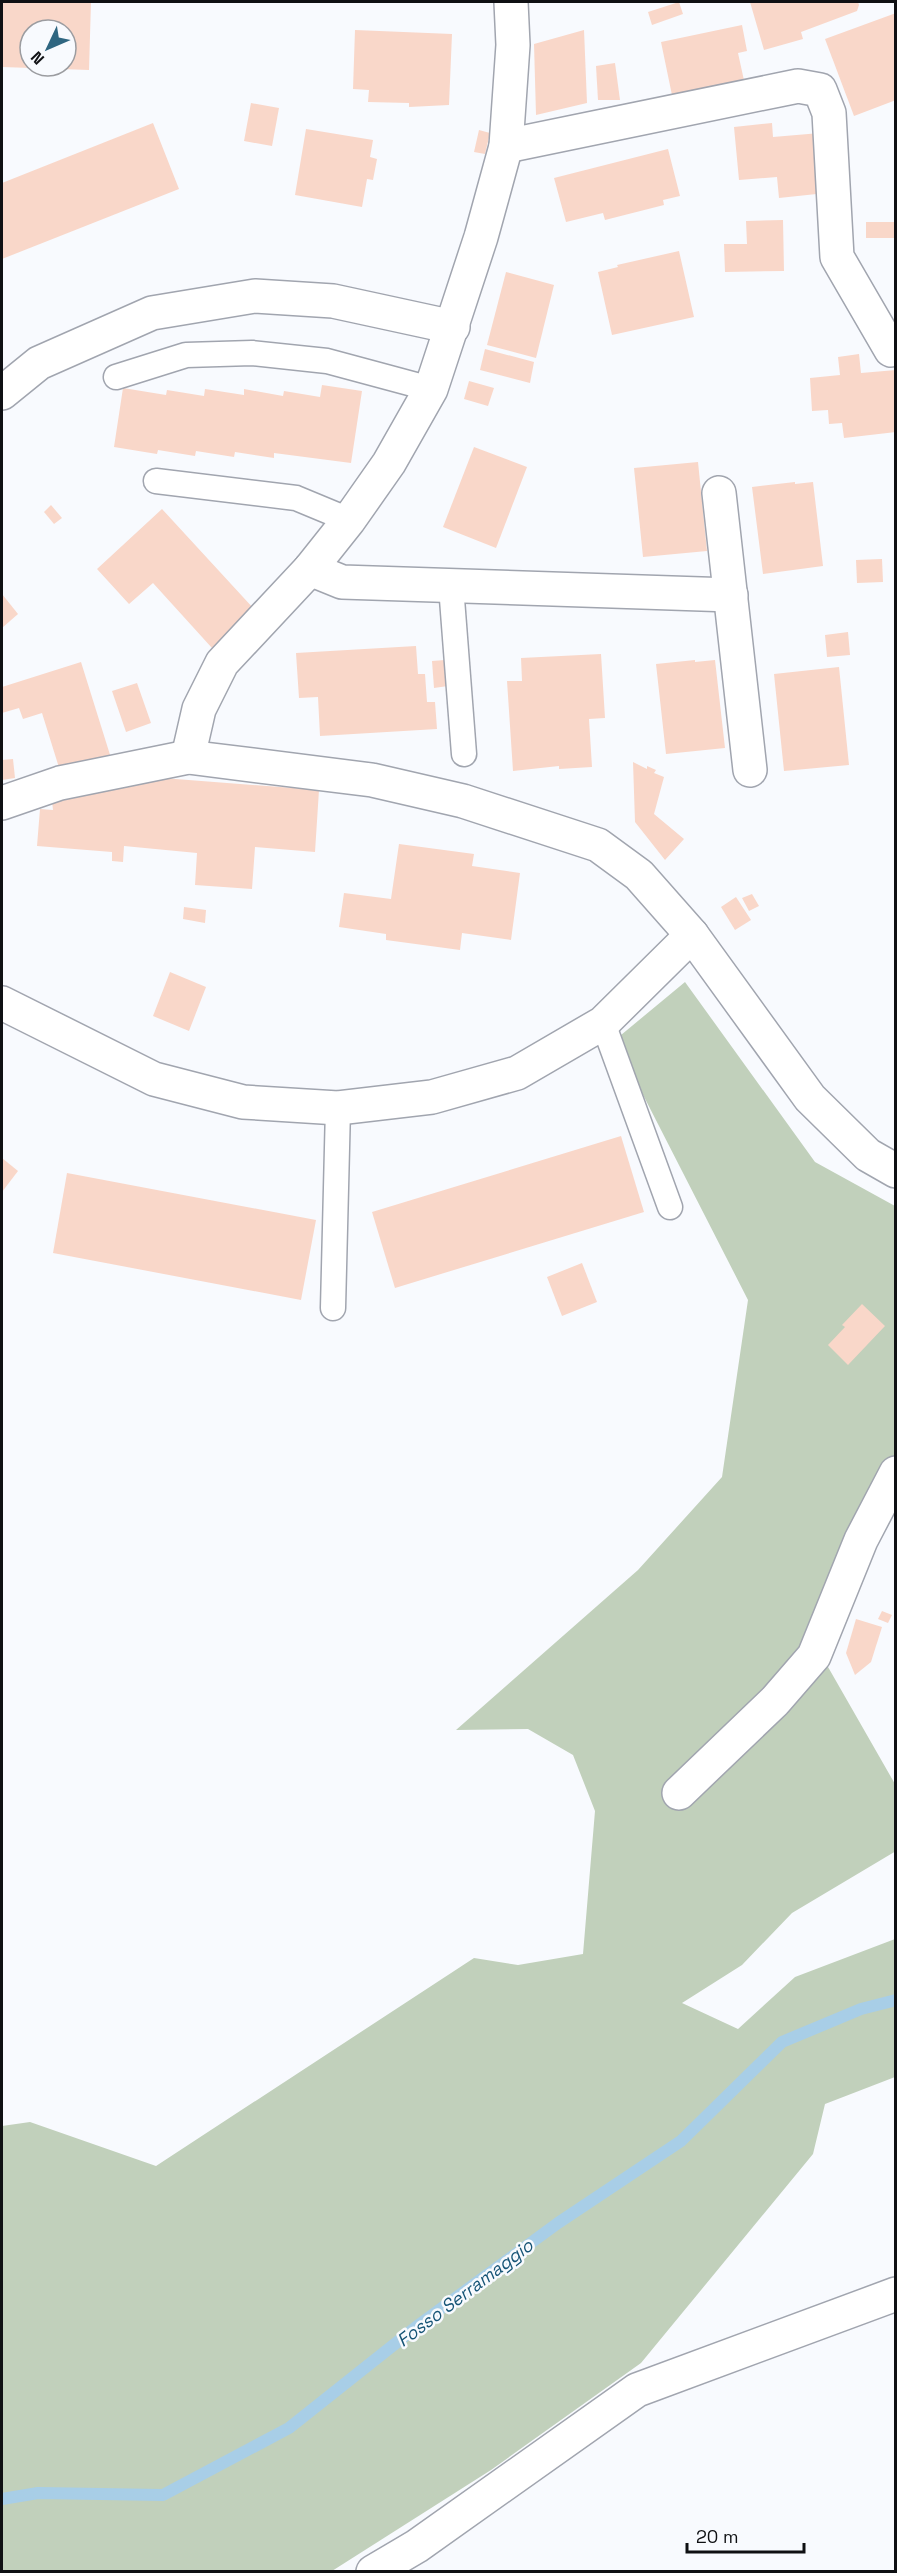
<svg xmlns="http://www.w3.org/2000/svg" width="897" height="2573" viewBox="0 0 897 2573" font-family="'Space Grotesk',sans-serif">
	<rect width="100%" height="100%" fill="#f8fafe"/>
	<polygon fill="#c1d0bb" points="685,982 815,1162 895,1206 895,1454 864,1518 820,1653 895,1784 896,1851 792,1913 742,1965 682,2003 738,2029 795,1977 895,1939 895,2077 825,2104 813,2154 641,2363 491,2470 332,2571 2,2571 2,2126 30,2122 156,2166 474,1958 518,1965 583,1954 595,1811 573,1755 528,1729 456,1730 638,1570 722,1477 748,1300 615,1040"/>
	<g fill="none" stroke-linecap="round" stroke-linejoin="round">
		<polyline stroke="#a8cee7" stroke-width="12" points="2,2499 38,2493 163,2495 289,2428 420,2324 558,2223 681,2141 782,2042 861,2009 896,2000"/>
	</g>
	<g fill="#f9d7c9" fill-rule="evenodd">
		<path d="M2 2H91L89 70 2 67ZM30 30H66V66H30Z"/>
		<polygon points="679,2 683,14 652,25 648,12"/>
		<polygon points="750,2 858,2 859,5 857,11 801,32 803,39 764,50"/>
		<polygon points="896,13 896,100 854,116 825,39"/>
		<polygon points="742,25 747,51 738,53 745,85 673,100 661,42"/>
		<polygon points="355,30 452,34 449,105 409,107 409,103 368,102 369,90 353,89"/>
		<polygon points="584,30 587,103 536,115 534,44"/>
		<polygon points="615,63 620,100 598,100 596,66"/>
		<polygon points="251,103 279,108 272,146 244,141"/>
		<polygon points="153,123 179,189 2,259 2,183"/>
		<polygon points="772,123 773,137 820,133 826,193 779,198 777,177 739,180 734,127"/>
		<polygon points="306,129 373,140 370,157 377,159 373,180 367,179 362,207 295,195"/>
		<polygon points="479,130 490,133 485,154 474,152"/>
		<polygon points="668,149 680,196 663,200 664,205 605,220 603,213 566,222 554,178"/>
		<polygon points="783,220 784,271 725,272 724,244 747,244 746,221"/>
		<rect x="866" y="222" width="30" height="16"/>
		<polygon points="679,251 694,317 612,335 598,272 618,267 617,265"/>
		<polygon points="506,272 554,285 536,358 487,345"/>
		<polygon points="485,349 534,362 530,383 480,370"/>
		<polygon points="859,354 861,373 896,370 896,432 844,438 842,423 829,424 828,410 812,411 810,378 840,375 838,357"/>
		<polygon points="469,381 494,388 488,406 464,399"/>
		<polygon points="322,385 362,391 351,463 274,453 274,458 235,452 234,457 196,451 195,456 158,450 157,454 114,447 123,388 166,395 167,390 204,396 205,389 244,395 244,389 283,396 284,391 320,397"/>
		<polygon points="474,447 527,467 496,548 443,527"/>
		<polygon points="698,462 707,551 643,557 634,468"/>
		<polygon points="795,482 795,484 813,482 823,566 763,574 752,487"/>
		<polygon points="51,505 62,518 54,524 44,512"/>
		<polygon points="162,509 254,609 212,648 153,583 129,604 97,569"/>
		<polygon points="882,559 883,582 857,583 856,560"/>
		<polygon points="2,594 18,614 2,628"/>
		<polygon points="848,632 850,655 827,657 825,635"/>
		<polygon points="416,646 418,674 425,674 427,702 435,702 437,729 320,736 318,697 299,698 296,653"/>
		<polygon points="601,654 605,718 589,719 592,767 559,769 559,766 513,771 507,681 522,681 521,658"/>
		<polygon points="445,660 448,686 434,688 432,661"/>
		<polygon points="695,660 695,662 715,660 725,748 666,754 656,664"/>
		<polygon points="81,662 111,758 61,774 42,713 23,719 19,708 2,713 2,687"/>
		<polygon points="839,667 849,765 784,771 774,674"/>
		<polygon points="137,683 151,723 126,732 112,691"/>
		<polygon points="13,759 15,778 2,780 2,760"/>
		<polygon points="633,762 647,769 647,766 656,770 654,773 664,777 654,814 684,839 665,860 635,822"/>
		<polygon points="150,777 319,790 315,852 255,847 252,889 195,885 197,853 124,846 123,862 112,861 112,852 37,846 40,809 53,810 51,792"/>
		<polygon points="399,844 474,854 472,866 520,873 511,940 462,933 460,950 386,940 386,934 339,927 344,893 391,899"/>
		<polygon points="752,894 759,906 749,911 742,898"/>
		<polygon points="736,897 751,920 735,930 721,907"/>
		<polygon points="184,907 206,910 205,923 183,919"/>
		<polygon points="170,972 206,987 189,1031 153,1016"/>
		<polygon points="621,1136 644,1212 395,1288 372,1212"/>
		<polygon points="2,1158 18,1171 2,1192"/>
		<polygon points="67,1173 316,1220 301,1300 53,1253"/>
		<polygon points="582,1263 597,1302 562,1316 547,1277"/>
		<polygon points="862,1304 885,1326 848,1365 828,1345 845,1327 842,1325"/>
		<polygon points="882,1611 892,1615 888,1623 878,1619"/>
		<polygon points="856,1619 882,1627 871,1662 855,1675 846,1653"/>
	</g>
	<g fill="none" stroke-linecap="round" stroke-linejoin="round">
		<g stroke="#a1a5af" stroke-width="27">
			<g id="lane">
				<polyline points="116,377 186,355 252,353 327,361 431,389"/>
				<polyline points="156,481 296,498 349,520"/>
				<polyline points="451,586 464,754"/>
				<polyline points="603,1023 670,1207"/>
				<polyline points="333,1308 338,1108"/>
			</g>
		</g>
		<g stroke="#a1a5af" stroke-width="36">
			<g id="street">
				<polyline points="506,146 798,86 820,90 829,113 837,257 891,350"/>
				<polyline points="2,393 39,363 152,313 255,296 333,301 453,327"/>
				<polyline points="719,493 750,770"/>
				<polyline points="310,569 342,582 731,595"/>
				<polyline points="188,757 199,709 222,663 310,569 349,520 389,463 431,389 481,237 506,146 513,45 511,2"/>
				<polyline points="2,803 60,783 188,757 372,780 463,801 598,845 639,875 692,935 810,1098 868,1155 896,1171"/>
				<polyline points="2,1003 154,1079 243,1102 338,1108 432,1097 517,1073 603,1023 692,935"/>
				<polyline points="679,1793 775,1701 814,1656 861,1540 896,1473"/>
				<polyline points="373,2572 417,2546 637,2390 896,2294"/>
			</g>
		</g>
		<use href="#lane" stroke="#fff" stroke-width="24"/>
		<use href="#street" stroke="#fff" stroke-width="33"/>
	</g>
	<g text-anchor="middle" stroke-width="5" stroke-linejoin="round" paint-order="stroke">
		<g font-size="18" font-style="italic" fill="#165476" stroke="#f8fafe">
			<text transform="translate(465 2293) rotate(-37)" y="6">Fosso Serramaggio</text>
		</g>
	</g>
	<rect width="897" height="2573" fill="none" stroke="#0f1013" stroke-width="6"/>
	<g transform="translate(48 48) rotate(226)"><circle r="28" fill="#f8fafe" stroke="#9b9ca0" stroke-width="1.5"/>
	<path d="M0-4.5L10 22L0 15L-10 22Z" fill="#2f6681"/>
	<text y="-9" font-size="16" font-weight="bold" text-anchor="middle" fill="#0f1013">N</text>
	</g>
	<path d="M687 2543v9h117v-9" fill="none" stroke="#0f1013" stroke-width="3"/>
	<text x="696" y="2543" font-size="18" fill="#0f1013" stroke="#f8fafe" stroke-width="4.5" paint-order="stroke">20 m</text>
</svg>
